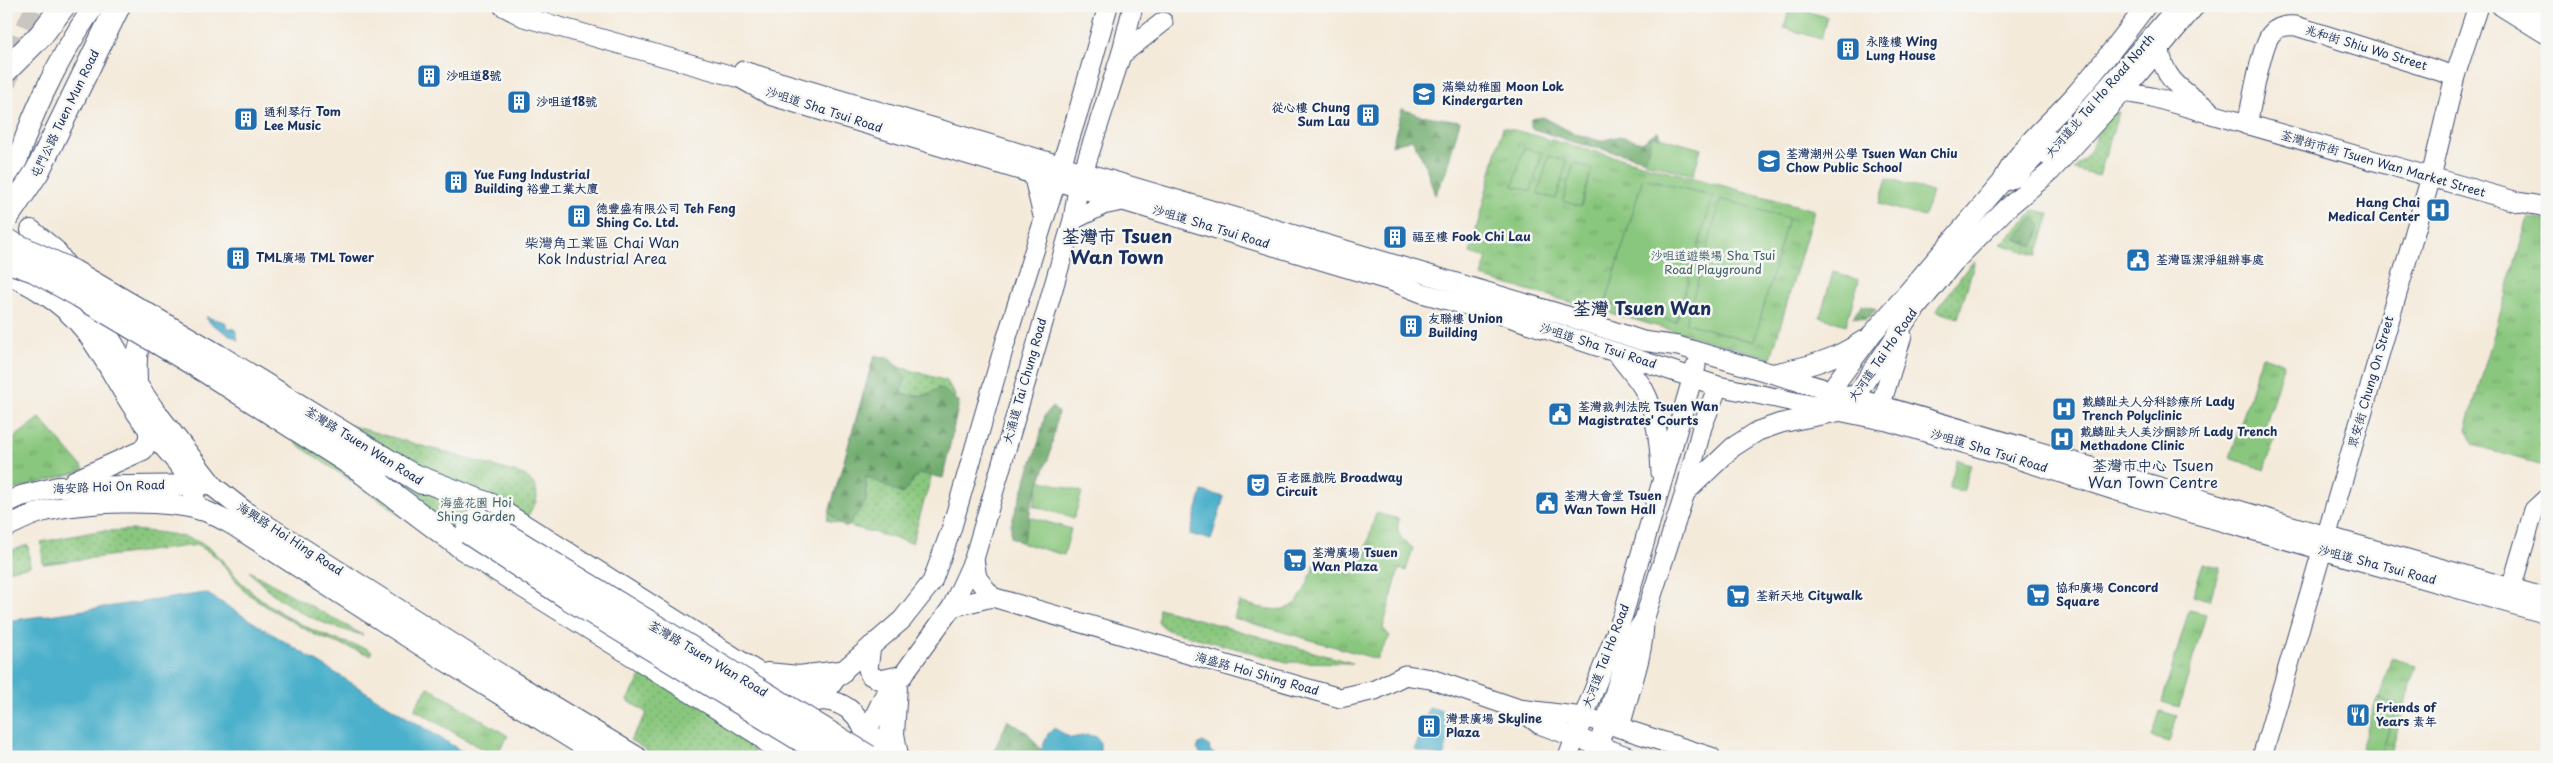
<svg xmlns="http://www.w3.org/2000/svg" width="2553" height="763" viewBox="0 0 2553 763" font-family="'Playpen Sans','LXGW WenKai TC',sans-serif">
	<defs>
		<pattern id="grass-dots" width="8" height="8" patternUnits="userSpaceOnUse" patternTransform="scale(1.25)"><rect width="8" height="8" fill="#8ac77e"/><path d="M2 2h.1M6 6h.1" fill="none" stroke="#70a26a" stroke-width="1.8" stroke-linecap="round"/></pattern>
		<pattern id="forest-firs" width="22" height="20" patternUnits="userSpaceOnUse" patternTransform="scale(1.25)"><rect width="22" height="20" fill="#6fac6d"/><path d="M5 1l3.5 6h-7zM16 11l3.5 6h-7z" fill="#5a8c5d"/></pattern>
		<pattern id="park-tufts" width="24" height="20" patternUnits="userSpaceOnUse" patternTransform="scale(1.25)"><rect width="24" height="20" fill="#8ac77e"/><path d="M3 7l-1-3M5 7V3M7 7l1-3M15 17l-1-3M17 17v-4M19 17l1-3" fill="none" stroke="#70a26a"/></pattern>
	</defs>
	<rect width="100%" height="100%" fill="#f6f6f2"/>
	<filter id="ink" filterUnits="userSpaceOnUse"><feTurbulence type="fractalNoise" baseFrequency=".02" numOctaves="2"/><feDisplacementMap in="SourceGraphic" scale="10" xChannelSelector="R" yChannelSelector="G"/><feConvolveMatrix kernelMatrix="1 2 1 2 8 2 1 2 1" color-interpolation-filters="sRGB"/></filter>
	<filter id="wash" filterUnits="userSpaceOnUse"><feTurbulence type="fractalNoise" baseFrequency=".0096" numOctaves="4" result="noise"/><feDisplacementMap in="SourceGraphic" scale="20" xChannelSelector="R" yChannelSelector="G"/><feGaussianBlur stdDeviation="1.12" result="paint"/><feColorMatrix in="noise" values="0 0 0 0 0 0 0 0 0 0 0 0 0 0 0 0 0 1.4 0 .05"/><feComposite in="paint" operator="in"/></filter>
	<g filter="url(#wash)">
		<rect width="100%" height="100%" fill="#f4eada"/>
		<g fill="url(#grass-dots)" stroke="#527b6e">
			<path d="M2119 112 2099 176 2074 170C2079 164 2085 158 2090 151 2100 135 2095 118 2119 112Z"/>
			<polygon points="2035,210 2050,214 2037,256 2001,244"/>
			<polygon points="1975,261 1958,318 1936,311 1969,266"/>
			<polygon points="873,359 947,381 955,395 912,543 827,520"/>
			<path d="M309 419 335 421 524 475C534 482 539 490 536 502L492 576 295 443Z"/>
			<path d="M132 530C155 532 181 533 203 544 220 552 227 568 240 581 273 613 321 638 366 648L372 652 370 655 317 636 267 607 244 591 218 558 198 545 43 564 41 542 98 531Z"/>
			<polygon points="28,545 30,566 6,571 6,552"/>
			<path d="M249 571 363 635C319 625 279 605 249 571Z"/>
			<polygon points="1159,608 1352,663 1287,662 1167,630 1158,622"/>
			<polygon points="646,669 748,737 756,757 657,757 630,740 647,713 627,700"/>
		</g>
		<g fill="url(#forest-firs)" stroke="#456e66">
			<polygon points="1402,109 1419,115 1460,121 1446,172 1435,195 1425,164 1412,139 1392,145"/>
			<polygon points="1543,117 1573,133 1600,141 1620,136 1642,142 1658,131 1664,149 1684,169 1573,142 1531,128 1531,119"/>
			<polygon points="2034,217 2041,226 2034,246 2015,239"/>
			<polygon points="1862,305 1877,309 1866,320 1853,317"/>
			<polygon points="875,355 891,359 906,378 900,394 922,396 941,388 959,402 943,478 919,473 902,494 866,476 866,502 846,528 829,513"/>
			<polygon points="1052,407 1058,412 1050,454 1031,504 1026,545 1011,537 1011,524 1039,441 1045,415"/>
			<polygon points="1008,720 1028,733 1043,753 1053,757 991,757"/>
		</g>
		<g fill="url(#park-tufts)" stroke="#527b6e">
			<polygon points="1503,127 1814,210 1771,358 1481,277 1487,258 1470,253"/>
			<polygon points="2528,218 2547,221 2547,467 2474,445 2466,430"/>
			<polygon points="2262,356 2284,363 2265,427 2277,431 2265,470 2230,458"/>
			<polygon points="40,418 85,470 6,492 6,444"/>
			<path d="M1376 513 1399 519C1395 533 1401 539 1413 548L1406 571 1399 569 1383 628 1390 636 1377 659 1234 618 1239 602C1288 616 1298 614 1314 565L1358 575Z"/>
			<polygon points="2203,563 2220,567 2210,600 2193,596"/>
			<polygon points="2189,610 2206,614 2179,707 2162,702"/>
			<polygon points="2391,658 2416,665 2390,757 2362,757"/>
			<polygon points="428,687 508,736 495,757 414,709"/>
			<polygon points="2160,711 2177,716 2169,742 2152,737"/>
		</g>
		<g fill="#8ac77e" stroke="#527b6e">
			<polygon points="1790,7 1827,17 1821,39 1784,28"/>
			<polygon points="1652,135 1701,149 1693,175 1645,162"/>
			<polygon points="1524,148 1542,153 1531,191 1513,186"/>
			<polygon points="1549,156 1567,161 1556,199 1538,194"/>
			<polygon points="1574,163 1592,168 1581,207 1563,201"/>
			<polygon points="1643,178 1713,196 1676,322 1606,303"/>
			<polygon points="1887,178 1932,192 1924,217 1879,204"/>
			<polygon points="1721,199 1788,218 1754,342 1686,323"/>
			<polygon points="1833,272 1859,280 1846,325 1820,317"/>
			<polygon points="1957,460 1971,464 1963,492 1949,488"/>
			<polygon points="1040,480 1082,492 1074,518 1033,506"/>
			<polygon points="1030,517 1071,529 1064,555 1022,543"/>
			<polygon points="2377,698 2397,704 2381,755 2361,749"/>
		</g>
		<g fill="#4cb0cb" stroke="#347094">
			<polygon points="206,317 225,322 227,328 235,329 238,340 210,323"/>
			<polygon points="1202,491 1224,497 1211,540 1190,534"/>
			<polygon points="206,593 468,755 471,757 6,757 6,621"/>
			<polygon points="1429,707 1456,715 1443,757 1415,750"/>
			<polygon points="1054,728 1071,738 1088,735 1097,737 1100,743 1100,757 1065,757 1040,753 1048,734"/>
			<polygon points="1203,742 1210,747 1209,750 1218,757 1201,755 1197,749 1199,744"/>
		</g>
		<polygon fill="#f4eada" points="1086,6 1148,6 1036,400 1034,400 985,580 929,563 1035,166"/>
	</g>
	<g filter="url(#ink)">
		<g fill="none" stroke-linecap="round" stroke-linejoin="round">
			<polyline stroke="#c9c5c1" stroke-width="20" stroke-dasharray="20 10" stroke-linecap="butt" points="6,84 23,33 36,6"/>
			<g stroke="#3c4b71" stroke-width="21">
				<g id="secondary">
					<polyline points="503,6 524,17 740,78 772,96 1394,282 1422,293 1503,315 1718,386 1887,421 2011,457 2136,497 2547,614"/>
					<path d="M2160 49C2163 81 2184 91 2208 109"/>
					<polyline points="1121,55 1163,22"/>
					<polyline points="743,71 1564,315 1643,341 1678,346 2347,542 2547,598"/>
					<polyline points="2123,92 2152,97 2518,202 2547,207"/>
					<path d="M2247 125C2251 107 2261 46 2271 34 2277 27 2286 25 2296 26L2455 76"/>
					<polyline points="2048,156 2178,6"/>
					<polyline points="1033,174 1043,216"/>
					<polyline points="2003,182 2016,177 2051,140"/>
					<polyline points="1073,220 1103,205 1122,201"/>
					<path d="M1617 353C1625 365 1636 376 1643 388 1657 413 1660 445 1661 473"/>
					<path d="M1774 373C1806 367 1835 360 1862 341"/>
					<path d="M1824 399 1872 334 2002 182C2017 149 2049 124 2073 97 2099 68 2123 37 2146 6"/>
					<polyline points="1881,404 1902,336"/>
					<polyline points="1685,493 1733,447 1758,431 1781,423 1842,411 1854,398 1908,318 1954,262 2007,208 2051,171 2123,92 2195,6"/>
					<polyline points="974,559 977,578 992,597"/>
					<polyline points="2508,599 2534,510 2547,498"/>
					<polyline points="952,607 992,597 1340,698 1375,690 1405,675 1431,679 1519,709 1583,717 1605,723 1711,757"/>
					<polyline points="871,646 868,669 870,675 880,680 903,675"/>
					<polyline points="821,699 840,673 902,620 932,582 951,530 1006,340 1079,109 1108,6"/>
					<polyline points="1519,709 1539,724 1629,757"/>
					<path d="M1620 728C1628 692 1644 657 1644 620"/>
					<polyline points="867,732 883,698 895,686 952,607 974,559 1073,220 1078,188 1121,55 1133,6"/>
					<polyline points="1568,757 1623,615 1696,366"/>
					<polyline points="1595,757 1631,639 1644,620 1685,493 1702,427 1718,386"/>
					<polyline points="2262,757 2431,177 2455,76 2478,6"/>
				</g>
			</g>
			<g stroke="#3c4b71" stroke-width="22">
				<g id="primary">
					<polyline points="2502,6 2547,34"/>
					<polyline points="2536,6 2547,13"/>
					<path d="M10 192C21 131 59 56 94 6"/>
					<polyline points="31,230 55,250 71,272"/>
					<path d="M6 275C20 279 32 286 44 294 95 325 106 370 139 416 154 439 177 458 191 482 196 491 191 500 200 510"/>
					<polyline points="87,299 138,386 153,408 214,487 247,513 511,681 637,757"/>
					<path d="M137 381C136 359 135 338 156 325"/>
					<polyline points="74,481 143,450 149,439 149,430"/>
					<polyline points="6,503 21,496 58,487 202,485"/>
					<path d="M6 527C17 522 30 515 41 512 83 501 165 498 205 511 215 515 224 520 233 525L425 648 601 757"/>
					<path d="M803 704C835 690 871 716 866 750"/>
				</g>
			</g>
			<g stroke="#3c4b71" stroke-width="26">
				<g id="highway">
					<polyline points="93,57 118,6"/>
					<polyline points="6,70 41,35 63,6"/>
					<polyline points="217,356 422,482"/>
					<polyline points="203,369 377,480"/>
					<polyline points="364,473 462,547 758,732 781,752"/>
					<polyline points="409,474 489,505 774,685 799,695 818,699"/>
					<polyline points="767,675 799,678 840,673"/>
					<polyline points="895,686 892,734 896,756"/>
					<polyline points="867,734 897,757"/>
				</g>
			</g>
			<use href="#secondary" stroke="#fff" stroke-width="19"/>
			<use href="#primary" stroke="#fff" stroke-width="20"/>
			<use href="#highway" stroke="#fff" stroke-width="24"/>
			<g stroke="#3c4b71" stroke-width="26" stroke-linecap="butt">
				<g id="highway-bridge">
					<polyline points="6,218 37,172 93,57"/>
					<polyline points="6,241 73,272 217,356"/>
					<polyline points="6,260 34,270 79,295 203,369"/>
					<polyline points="478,518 868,757"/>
					<polyline points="468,532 569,598 830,757"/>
				</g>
			</g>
			<use href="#highway-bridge" stroke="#fff" stroke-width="24"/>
		</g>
	</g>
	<defs>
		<g id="building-square" transform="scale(1.25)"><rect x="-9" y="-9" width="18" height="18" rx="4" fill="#1f6fb2" stroke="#f6f6f2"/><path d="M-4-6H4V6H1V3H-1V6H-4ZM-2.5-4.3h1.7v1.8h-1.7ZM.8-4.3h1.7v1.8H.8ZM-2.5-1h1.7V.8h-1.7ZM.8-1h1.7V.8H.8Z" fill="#fff"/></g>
		<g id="school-square" transform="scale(1.25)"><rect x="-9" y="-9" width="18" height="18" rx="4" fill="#1f6fb2" stroke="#f6f6f2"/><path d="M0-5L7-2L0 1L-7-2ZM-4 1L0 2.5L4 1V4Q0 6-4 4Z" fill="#fff"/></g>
		<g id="hospital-square" transform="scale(1.25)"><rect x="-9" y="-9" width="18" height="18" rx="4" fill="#1f6fb2" stroke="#f6f6f2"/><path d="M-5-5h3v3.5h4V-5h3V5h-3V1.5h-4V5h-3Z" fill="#fff"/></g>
		<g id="civic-square" transform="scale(1.25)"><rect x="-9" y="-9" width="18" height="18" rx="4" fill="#1f6fb2" stroke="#f6f6f2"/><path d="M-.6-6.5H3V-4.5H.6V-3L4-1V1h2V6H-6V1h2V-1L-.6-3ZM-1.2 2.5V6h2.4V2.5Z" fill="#fff"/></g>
		<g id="theatre-square" transform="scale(1.25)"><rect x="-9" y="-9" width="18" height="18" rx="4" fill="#1f6fb2" stroke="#f6f6f2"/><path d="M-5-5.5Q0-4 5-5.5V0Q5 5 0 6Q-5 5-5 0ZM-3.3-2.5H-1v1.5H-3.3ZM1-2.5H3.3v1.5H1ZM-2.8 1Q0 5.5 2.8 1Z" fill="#fff"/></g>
		<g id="supermarket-square" transform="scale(1.25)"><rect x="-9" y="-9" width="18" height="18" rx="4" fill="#1f6fb2" stroke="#f6f6f2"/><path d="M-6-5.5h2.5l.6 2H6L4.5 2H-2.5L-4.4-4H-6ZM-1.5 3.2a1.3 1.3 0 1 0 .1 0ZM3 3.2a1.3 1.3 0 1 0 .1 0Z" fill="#fff"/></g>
		<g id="restaurant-square" transform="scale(1.25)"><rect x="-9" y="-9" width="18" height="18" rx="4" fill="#1f6fb2" stroke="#f6f6f2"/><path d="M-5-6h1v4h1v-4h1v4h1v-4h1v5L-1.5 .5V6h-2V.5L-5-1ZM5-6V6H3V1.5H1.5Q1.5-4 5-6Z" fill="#fff"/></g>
	</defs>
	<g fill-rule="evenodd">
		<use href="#building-square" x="1848" y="49"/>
		<use href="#building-square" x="429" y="76"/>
		<use href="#school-square" x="1424" y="94"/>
		<use href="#building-square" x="519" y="102"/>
		<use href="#building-square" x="1368" y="115"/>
		<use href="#building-square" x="246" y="119"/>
		<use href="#school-square" x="1769" y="161"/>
		<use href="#building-square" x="456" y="182"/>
		<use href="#hospital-square" x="2438" y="210"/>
		<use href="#building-square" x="579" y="216"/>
		<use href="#building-square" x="1395" y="237"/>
		<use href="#building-square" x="238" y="258"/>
		<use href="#civic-square" x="2138" y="260"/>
		<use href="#building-square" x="1411" y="326"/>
		<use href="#hospital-square" x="2064" y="409"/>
		<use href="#civic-square" x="1560" y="414"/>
		<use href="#hospital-square" x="2062" y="439"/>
		<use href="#theatre-square" x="1258" y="485"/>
		<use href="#civic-square" x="1547" y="503"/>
		<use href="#supermarket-square" x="1295" y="560"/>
		<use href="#supermarket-square" x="2038" y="595"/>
		<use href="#supermarket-square" x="1738" y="596"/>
		<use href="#restaurant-square" x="2358" y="715"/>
		<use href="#building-square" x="1429" y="726"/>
	</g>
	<g text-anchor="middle" stroke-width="5" stroke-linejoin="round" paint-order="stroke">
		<g font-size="12" font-weight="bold" fill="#1b2f5e" stroke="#f6f6f2" text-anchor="start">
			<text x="1866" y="46">永隆樓 Wing<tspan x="1866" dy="14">Lung House</tspan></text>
			<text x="446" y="80">沙咀道8號</text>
			<text x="1442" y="91">滿樂幼稚園 Moon Lok<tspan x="1442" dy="14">Kindergarten</tspan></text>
			<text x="536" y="106">沙咀道18號</text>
			<text x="1350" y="112" text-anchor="end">從心樓 Chung<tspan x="1350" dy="14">Sum Lau</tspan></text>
			<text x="264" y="116">通利琴行 Tom<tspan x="264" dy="14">Lee Music</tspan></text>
			<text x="1786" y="158">荃灣潮州公學 Tsuen Wan Chiu<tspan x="1786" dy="14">Chow Public School</tspan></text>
			<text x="474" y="179">Yue Fung Industrial<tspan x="474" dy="14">Building 裕豐工業大廈</tspan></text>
			<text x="2420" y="207" text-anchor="end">Hang Chai<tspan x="2420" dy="14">Medical Center</tspan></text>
			<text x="596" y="213">德豐盛有限公司 Teh Feng<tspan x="596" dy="14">Shing Co. Ltd.</tspan></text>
			<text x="1412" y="241">福至樓 Fook Chi Lau</text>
			<text x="256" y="262">TML廣場 TML Tower</text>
			<text x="2156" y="264">荃灣區潔淨組辦事處</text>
			<text x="1428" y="323">友聯樓 Union<tspan x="1428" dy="14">Building</tspan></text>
			<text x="2082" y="406">戴麟趾夫人分科診療所 Lady<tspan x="2082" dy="14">Trench Polyclinic</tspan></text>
			<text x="1578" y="411">荃灣裁判法院 Tsuen Wan<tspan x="1578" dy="14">Magistrates' Courts</tspan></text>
			<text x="2080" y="436">戴麟趾夫人美沙酮診所 Lady Trench<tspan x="2080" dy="14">Methadone Clinic</tspan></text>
			<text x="1276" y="482">百老匯戲院 Broadway<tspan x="1276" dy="14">Circuit</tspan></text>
			<text x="1564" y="500">荃灣大會堂 Tsuen<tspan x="1564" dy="14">Wan Town Hall</tspan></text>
			<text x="1312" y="557">荃灣廣場 Tsuen<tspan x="1312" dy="14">Wan Plaza</tspan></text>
			<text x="2056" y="592">協和廣場 Concord<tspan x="2056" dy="14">Square</tspan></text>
			<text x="1756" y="600">荃新天地 Citywalk</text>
			<text x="2376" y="712">Friends of<tspan x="2376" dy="14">Years 素年</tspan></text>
			<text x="1446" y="723">灣景廣場 Skyline<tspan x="1446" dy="14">Plaza</tspan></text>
		</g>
		<g font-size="12" fill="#1b2f5e" stroke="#f6f6f2">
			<text transform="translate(2366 48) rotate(17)" y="4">兆和街 Shiu Wo Street</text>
			<text transform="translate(2100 96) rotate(-49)" y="4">大河道北 Tai Ho Road North</text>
			<text transform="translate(824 110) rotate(18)" y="4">沙咀道 Sha Tsui Road</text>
			<text transform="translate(65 114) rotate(-64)" y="4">屯門公路 Tuen Mun Road</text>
			<text transform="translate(2383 164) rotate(16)" y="4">荃灣街市街 Tsuen Wan Market Street</text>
			<text transform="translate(1211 227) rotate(17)" y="4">沙咀道 Sha Tsui Road</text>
			<text transform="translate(1598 346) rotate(18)" y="4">沙咀道 Sha Tsui Road</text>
			<text transform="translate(1883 355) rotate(-55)" y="4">大河道 Tai Ho Road</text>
			<text transform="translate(1025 381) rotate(-74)" y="4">大涌道 Tai Chung Road</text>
			<text transform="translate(2371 382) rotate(-74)" y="4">眾安街 Chung On Street</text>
			<text transform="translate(364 446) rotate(32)" y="4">荃灣路 Tsuen Wan Road</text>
			<text transform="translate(1989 451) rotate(17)" y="4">沙咀道 Sha Tsui Road</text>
			<text transform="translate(109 487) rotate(-2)" y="4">海安路 Hoi On Road</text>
			<text transform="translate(290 539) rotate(33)" y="4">海興路 Hoi Hing Road</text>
			<text transform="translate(2377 565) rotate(15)" y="4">沙咀道 Sha Tsui Road</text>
			<text transform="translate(1606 656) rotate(-69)" y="4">大河道 Tai Ho Road</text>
			<text transform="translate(708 659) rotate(31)" y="4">荃灣路 Tsuen Wan Road</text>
			<text transform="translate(1257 674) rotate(16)" y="4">海盛路 Hoi Shing Road</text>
		</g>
		<g font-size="12" fill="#3c5d68" stroke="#f6f6f2">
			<text x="1713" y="260">沙咀道遊樂場 Sha Tsui<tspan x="1713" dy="14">Road Playground</tspan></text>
			<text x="476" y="507">海盛花園 Hoi<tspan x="476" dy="14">Shing Garden</tspan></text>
		</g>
		<g font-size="14" fill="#1b2f5e" stroke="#f6f6f2">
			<text x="602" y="248">柴灣角工業區 Chai Wan<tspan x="602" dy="16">Kok Industrial Area</tspan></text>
		</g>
		<g font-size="15" fill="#1b2f5e" stroke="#f6f6f2">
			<text x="2153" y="471">荃灣市中心 Tsuen<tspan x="2153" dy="17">Wan Town Centre</tspan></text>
		</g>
		<g font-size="18" font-weight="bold" fill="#1b2f5e" stroke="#f6f6f2">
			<text x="1117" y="243">荃灣市 Tsuen<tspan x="1117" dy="21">Wan Town</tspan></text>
			<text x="1642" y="315">荃灣 Tsuen Wan</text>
		</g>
	</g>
	<rect width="2553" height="763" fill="none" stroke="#f6f6f2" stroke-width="25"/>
</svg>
